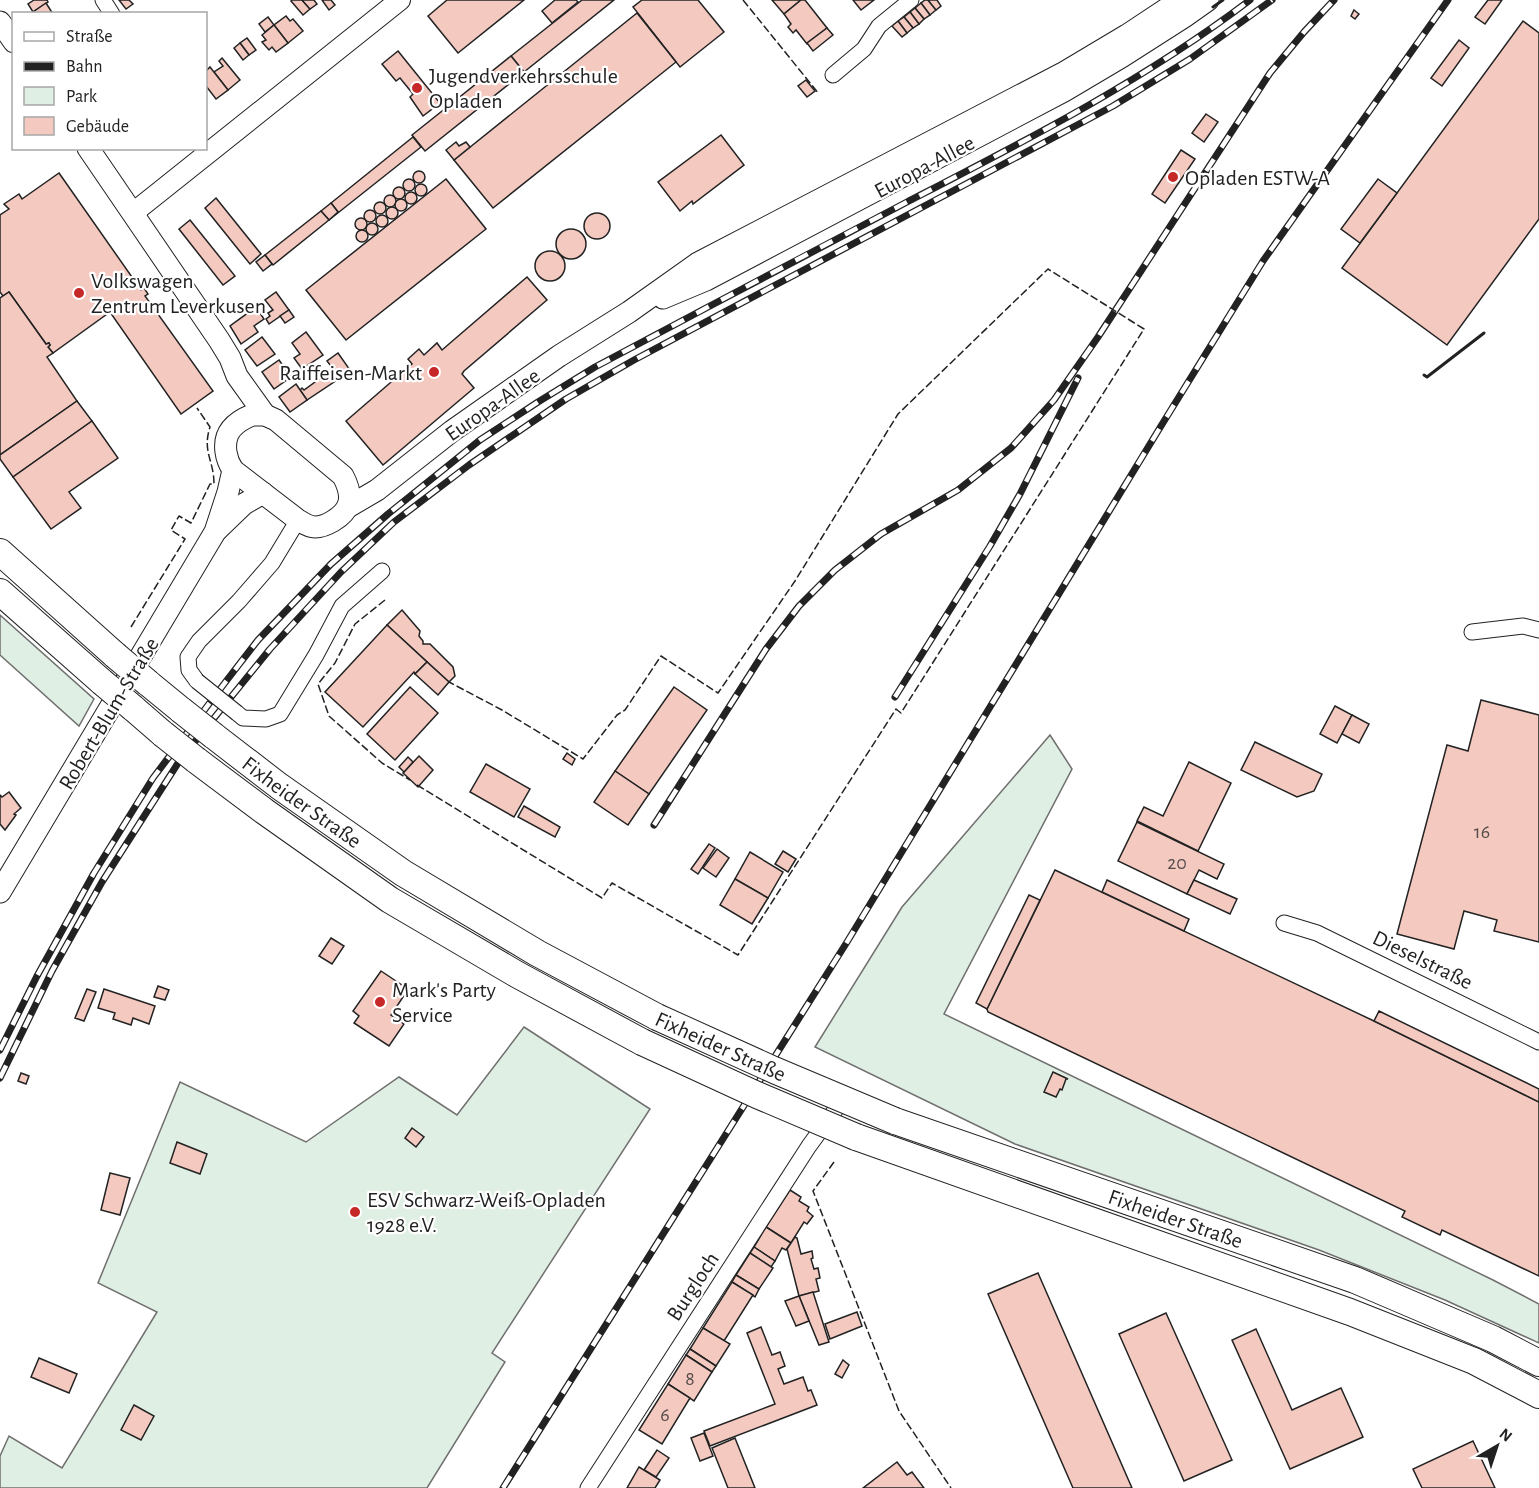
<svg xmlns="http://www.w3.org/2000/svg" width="1539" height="1488" viewBox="0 0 1539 1488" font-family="'Alegreya Sans',sans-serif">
	<rect width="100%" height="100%" fill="#fff"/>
	<g fill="#e0efe3" stroke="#6f6f6f" stroke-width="1.5">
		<polygon points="0,615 94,699 79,726 0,655"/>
		<polygon points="1050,735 1072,769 944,1014 1493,1280 1539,1304 1539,1343 1445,1300 1319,1250 1015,1144 815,1047 902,907"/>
		<polygon points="524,1027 650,1109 492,1353 505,1362 427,1488 0,1488 0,1456 9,1436 62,1468 157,1312 98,1283 180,1082 306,1142 399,1077 457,1115"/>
	</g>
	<g fill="#f3c9c0" stroke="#222" stroke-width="1.5">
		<polygon points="34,0 47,0 48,2 33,12 28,4"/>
		<polygon points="119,0 129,0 133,4 126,9"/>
		<polygon points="292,0 302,0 310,9 303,15 291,1"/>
		<polygon points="302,0 314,0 317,4 310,9"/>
		<polygon points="322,0 331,0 335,5 329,10"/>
		<polygon points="447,0 524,0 458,53 428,16"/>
		<polygon points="555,0 576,0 578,2 552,23 542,11"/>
		<polygon points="582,0 614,0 524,72 511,56"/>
		<polygon points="642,0 698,0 724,32 680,67 633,7"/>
		<polygon points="772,0 801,0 784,14"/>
		<polygon points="801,0 805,0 827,28 807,44 796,30 793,33 788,27 791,24 784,14"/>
		<polygon points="853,0 874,0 861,10"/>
		<polygon points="925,0 928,0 936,10 930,15 921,3"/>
		<polygon points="928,0 937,0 941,6 936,10"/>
		<polygon points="1488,0 1502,0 1485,24 1475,17"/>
		<polygon points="46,3 53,14 34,14 33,12"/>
		<polygon points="921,3 930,15 924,19 915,8"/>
		<polygon points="915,8 924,19 919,24 910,12"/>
		<polygon points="1354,10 1359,14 1355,19 1351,16"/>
		<polygon points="910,12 919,24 913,28 904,17"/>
		<polygon points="637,13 676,62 493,208 454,160"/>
		<polygon points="286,16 290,21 293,19 303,31 288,43 274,25"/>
		<polygon points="268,17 274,25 265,32 259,24"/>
		<polygon points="904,17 913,28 907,33 898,21"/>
		<polygon points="898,21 907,33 902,37 892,26"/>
		<polygon points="1523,21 1539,33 1539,219 1447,345 1342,268"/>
		<polygon points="274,25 288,43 276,52 272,47 269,50 262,42 266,40 262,35"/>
		<polygon points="827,28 833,35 813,51 807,43"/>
		<polygon points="247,38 256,50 249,55 240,43"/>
		<polygon points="1459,40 1469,48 1442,86 1431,78"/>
		<polygon points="240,43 249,55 243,60 234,48"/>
		<polygon points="398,51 440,103 423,116 410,97 413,94 400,78 396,81 382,64"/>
		<polygon points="511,56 524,72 425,151 412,135"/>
		<polygon points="222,58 240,80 228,90 214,72 223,66 219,61"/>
		<polygon points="210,67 228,90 216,99 206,86 206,71"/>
		<polygon points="806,80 815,91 807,97 798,86"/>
		<polygon points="1206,114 1218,122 1204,142 1192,133"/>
		<polygon points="721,135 744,165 693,204 692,201 680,211 658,182"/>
		<polygon points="413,137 421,147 329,220 338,212 331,203"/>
		<polygon points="456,142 459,146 466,142 470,147 454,160 446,150"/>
		<polygon points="1181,150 1195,159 1165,203 1152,194"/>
		<circle cx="419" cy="177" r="6"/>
		<polygon points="59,173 141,290 144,288 148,294 145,296 213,391 181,414 110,312 53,353 48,347 50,345 49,343 46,344 9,292 3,296 0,292 0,215 9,209 4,204 19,194 22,199"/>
		<polygon points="446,179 486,229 346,340 306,290"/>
		<polygon points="1378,179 1397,193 1360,243 1341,229"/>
		<circle cx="409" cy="185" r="6"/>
		<circle cx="421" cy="190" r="6"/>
		<circle cx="399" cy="193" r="6"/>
		<circle cx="411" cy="198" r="6"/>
		<circle cx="390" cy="201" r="6"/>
		<polygon points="216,198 261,254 250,264 205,208"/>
		<circle cx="401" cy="205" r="6"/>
		<circle cx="380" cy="208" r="6"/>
		<polygon points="331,203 338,212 329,220 321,211"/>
		<circle cx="392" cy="213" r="6"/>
		<circle cx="370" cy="216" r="6"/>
		<polygon points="321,211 329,220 273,265 265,255"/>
		<circle cx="597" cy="226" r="13"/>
		<circle cx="382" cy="221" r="6"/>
		<circle cx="361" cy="224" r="6"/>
		<polygon points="190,220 235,276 223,285 179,229"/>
		<circle cx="372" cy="229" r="6"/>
		<circle cx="571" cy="244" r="15"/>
		<circle cx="362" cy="236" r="6"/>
		<circle cx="550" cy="266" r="15"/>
		<polygon points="265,255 272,264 263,271 256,262"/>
		<polygon points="527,277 547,300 464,371 462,374 474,388 383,465 346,421 412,364 408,359 419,349 424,355 437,343 442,350"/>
		<polygon points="9,292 46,344 49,343 50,345 48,347 53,353 47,357 77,401 0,455 0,298"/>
		<polygon points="276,292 289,310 269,324 266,319 270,316 268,313 273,310 265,300"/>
		<polygon points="256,307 264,319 254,326 258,332 241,344 230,326"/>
		<polygon points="289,310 294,317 285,323 280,316"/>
		<polygon points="306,332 323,355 302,369 294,358 300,354 292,343"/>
		<polygon points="262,337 275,354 257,366 245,350"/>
		<polygon points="338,353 350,370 340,378 327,361"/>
		<polygon points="279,360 291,377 274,389 262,372"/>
		<polygon points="333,369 340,378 307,400 300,390 302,388 304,390"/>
		<polygon points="296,384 307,400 290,412 279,397"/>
		<polygon points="77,401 92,421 13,477 0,459 0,455"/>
		<polygon points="92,421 118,458 69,492 81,508 51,529 13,477"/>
		<polygon points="402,610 420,631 419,636 423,641 423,644 430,644 453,667 455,676 449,682 387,625"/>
		<polygon points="387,625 427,662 415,674 414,672 363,727 325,692"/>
		<polygon points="427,662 449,682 438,695 415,674"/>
		<polygon points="410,687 438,713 395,760 367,734"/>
		<polygon points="674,687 707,710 649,794 615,771"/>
		<polygon points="1481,700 1539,715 1539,942 1494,931 1497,920 1464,911 1454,949 1397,934 1447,745 1468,751"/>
		<polygon points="1335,706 1352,715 1337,743 1320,734"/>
		<polygon points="1352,715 1369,724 1359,743 1342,734"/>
		<polygon points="1255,742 1322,774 1314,791 1297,797 1241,770"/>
		<polygon points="567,753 575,759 572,765 563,759"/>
		<polygon points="419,756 433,770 418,787 403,773"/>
		<polygon points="408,757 413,762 404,772 399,767"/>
		<polygon points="1189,762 1231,783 1198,851 1137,821 1144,807 1163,816"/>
		<polygon points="486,764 530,789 514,817 470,792"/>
		<polygon points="615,771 649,794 628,825 594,802"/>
		<polygon points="9,792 21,808 14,814 16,815 5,830 0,824 0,795 2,797"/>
		<polygon points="524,806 560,827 555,837 518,817"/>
		<polygon points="1137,822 1224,864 1217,879 1199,870 1187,894 1118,861"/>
		<polygon points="709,844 715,848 698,874 691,869"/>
		<polygon points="717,849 729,858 716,877 703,868"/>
		<polygon points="783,851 796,859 788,872 775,864"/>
		<polygon points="750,852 783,872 768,898 735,879"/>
		<polygon points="1055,870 1374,1021 1539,1102 1539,1276 1442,1230 1440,1235 1402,1217 1405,1211 988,1012 987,1009"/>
		<polygon points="735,879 768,898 752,924 720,905"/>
		<polygon points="1107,880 1189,919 1184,931 1102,892"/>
		<polygon points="1194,880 1237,899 1230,914 1187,894"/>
		<polygon points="1029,895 1040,900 987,1009 976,1003"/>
		<polygon points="331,938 344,946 332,964 319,956"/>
		<polygon points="381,971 411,991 410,992 407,991 391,1015 404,1024 389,1046 354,1023 359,1016 353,1011"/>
		<polygon points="158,986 169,990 165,1000 154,997"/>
		<polygon points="87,989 96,992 84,1021 75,1018"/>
		<polygon points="104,989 155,1006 149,1024 133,1018 131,1025 113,1019 115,1013 98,1008"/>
		<polygon points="1379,1011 1539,1089 1539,1102 1374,1021"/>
		<polygon points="1053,1072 1068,1079 1066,1079 1062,1090 1060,1089 1056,1097 1044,1092"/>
		<polygon points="21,1073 29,1076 26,1084 18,1081"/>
		<polygon points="412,1128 424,1137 416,1147 405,1138"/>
		<polygon points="177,1142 207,1154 200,1174 170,1163"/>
		<polygon points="110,1173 130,1178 120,1215 101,1210"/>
		<polygon points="790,1190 801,1197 799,1201 809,1207 807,1211 813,1216 807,1224 804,1222 791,1243 766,1227"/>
		<polygon points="766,1227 791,1243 786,1250 782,1248 775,1261 754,1247"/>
		<polygon points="795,1237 797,1238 801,1254 812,1251 813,1258 811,1259 814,1269 818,1268 820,1278 816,1279 819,1291 799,1296 787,1249"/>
		<polygon points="754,1247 775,1261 771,1267 750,1253"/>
		<polygon points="750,1253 773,1268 759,1289 736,1275"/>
		<polygon points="1038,1273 1132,1488 1073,1488 988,1294"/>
		<polygon points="736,1275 759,1289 755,1297 732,1282"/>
		<polygon points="732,1282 753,1295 724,1341 703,1328"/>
		<polygon points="813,1292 829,1342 819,1345 799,1296"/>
		<polygon points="799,1296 809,1321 796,1326 785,1301"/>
		<polygon points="857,1312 862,1326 830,1339 825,1324"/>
		<polygon points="1166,1313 1232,1460 1184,1481 1119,1334"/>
		<polygon points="761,1327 772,1355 780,1352 785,1366 778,1369 784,1384 803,1377 808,1391 811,1390 817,1405 710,1446 704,1431 775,1404 747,1333"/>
		<polygon points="703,1328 730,1344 716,1366 690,1349"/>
		<polygon points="1256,1329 1292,1410 1341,1388 1363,1437 1290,1469 1232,1340"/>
		<polygon points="690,1349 716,1366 712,1372 686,1355"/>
		<polygon points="686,1355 712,1372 694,1401 668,1384"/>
		<polygon points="39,1358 77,1374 69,1393 31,1377"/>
		<polygon points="843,1360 849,1365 842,1378 835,1374"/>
		<polygon points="668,1384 690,1398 662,1444 639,1430"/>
		<polygon points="134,1405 154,1416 141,1440 121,1430"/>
		<polygon points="704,1433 713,1456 700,1461 691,1438"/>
		<polygon points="735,1438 755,1488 728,1488 712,1448"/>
		<polygon points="1473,1441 1495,1488 1422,1488 1413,1469"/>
		<polygon points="657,1450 669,1458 656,1477 644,1470"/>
		<polygon points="897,1462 907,1475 912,1472 924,1488 863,1488"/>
		<polygon points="639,1467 660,1480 655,1488 627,1488"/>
	</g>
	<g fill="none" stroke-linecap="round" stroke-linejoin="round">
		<g stroke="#222" stroke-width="17">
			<g id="minor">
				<polyline points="103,0 112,14"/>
				<polyline points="833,75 864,49 879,26 911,0"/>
				<polyline points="1472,632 1523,626 1539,630"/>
				<polyline points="197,681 189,670 188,657 199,641 239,601 272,563 298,520"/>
				<polyline points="237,713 243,718 266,719 280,714 316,655 342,606 382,571"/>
				<polyline points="1284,923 1317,933 1539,1042"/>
				<polyline points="588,1488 809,1146 836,1109"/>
			</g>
		</g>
		<g stroke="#222" stroke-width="22">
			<polyline id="tertiary" points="133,213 400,0"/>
		</g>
		<g stroke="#222" stroke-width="23">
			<g id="secondary">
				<polyline points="0,22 14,42"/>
				<polyline points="88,148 219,340 230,358 237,376 265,415"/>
				<polyline points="663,298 706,280 1064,91 1123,56 1184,17 1208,0"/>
				<path d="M252 415H265L276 420 343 476C353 495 353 509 333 521 328 524 322 527 315 527 309 527 303 523 298 520L233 470C229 464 227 460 226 452 223 432 235 422 252 415Z"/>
				<polyline points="348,507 377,490 452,431 559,356 629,312 698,263 1065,72 1127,35 1180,0"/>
				<polyline points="217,530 244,504 263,493"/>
				<polyline points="0,892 215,532 228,492 233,470"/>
			</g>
		</g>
		<g stroke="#222" stroke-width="28">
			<g id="trunk">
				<polyline points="0,552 115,655"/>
				<polyline points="0,592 102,682"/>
				<polyline points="148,683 181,710"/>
				<polyline points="133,708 163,734"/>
				<path id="s1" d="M214 736 279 786 403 873 537 953 657 1017"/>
				<polyline points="196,760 264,811 390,900 518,975 642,1042"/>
				<path id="s2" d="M895 1121 1355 1280 1493 1339 1539 1363"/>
				<polyline points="856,1137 1350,1312 1474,1361 1539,1395"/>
			</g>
		</g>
		<use href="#minor" stroke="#fff" stroke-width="15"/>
		<use href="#tertiary" stroke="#fff" stroke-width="20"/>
		<use href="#secondary" stroke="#fff" stroke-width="21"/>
		<use href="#trunk" stroke="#fff" stroke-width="26"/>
		<g stroke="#222" stroke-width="7">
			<g id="rail">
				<polyline points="895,697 990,546 1020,494 1078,378"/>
				<polyline points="654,825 766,649 799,606 835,570 881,534 958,490 1011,448 1054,400 1098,337 1270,73 1304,32 1334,0"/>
				<path d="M0 1050 37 976 94 873 153 778 227 680 258 640 331 564 388 514 480 440 538 402 595 367C699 312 803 256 907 202 1025 141 1145 80 1250 0"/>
				<polyline points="0,1078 52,971 102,882 180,760 270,649 341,572 394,522 469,465 566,399 634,360 1113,106 1190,59 1272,0"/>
				<polyline points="503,1488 847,942 1161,426 1263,261 1448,0"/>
			</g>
		</g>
		<use href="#rail" stroke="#fff" stroke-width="4.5" stroke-dasharray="14" stroke-linecap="butt"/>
		<g stroke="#222" stroke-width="17" stroke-linecap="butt">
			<polyline id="minor-bridge" points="197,681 237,713"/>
		</g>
		<g stroke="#222" stroke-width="28" stroke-linecap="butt">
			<g id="trunk-bridge">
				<polyline points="115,655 148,683"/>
				<polyline points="102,682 133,708"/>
				<polyline points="181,710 214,736"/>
				<polyline points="163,734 196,760"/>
				<path id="s3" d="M657 1017 774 1070 895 1121"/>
				<polyline points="642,1042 757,1095 856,1137"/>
			</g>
		</g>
		<use href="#minor-bridge" stroke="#fff" stroke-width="15"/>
		<use href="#trunk-bridge" stroke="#fff" stroke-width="26"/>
		<g stroke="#222" stroke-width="1.5" stroke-dasharray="8 3" stroke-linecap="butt">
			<polyline points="743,0 819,94"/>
			<polyline points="385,600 355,624 335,663 318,684 329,716 382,763 410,780"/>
			<path d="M131 627 185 539 171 530 179 516 191 523 210 484H214C214 460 202 452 210 427L197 408"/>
			<polyline points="417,785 602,898 612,883 738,955 896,709 901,713 1144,329 1048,269 898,414 795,581 718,693 661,656 625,710 617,715 583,759 502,710 449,682"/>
			<polyline points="834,1162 813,1191 899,1411 951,1488"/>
		</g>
		<g stroke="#222" stroke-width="3">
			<polyline points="1213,7 1223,0"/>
			<polyline points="1424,375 1427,377 1484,333"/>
		</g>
	</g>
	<g fill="#c62828" stroke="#fff" stroke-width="2">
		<circle cx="417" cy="88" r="6"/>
		<circle cx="1173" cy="177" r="6"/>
		<circle cx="79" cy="293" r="6"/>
		<circle cx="434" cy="372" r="6"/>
		<circle cx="380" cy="1002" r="6"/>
		<circle cx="355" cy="1212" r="6"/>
	</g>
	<g text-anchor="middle" stroke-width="4.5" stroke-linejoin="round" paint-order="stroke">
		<g font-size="20" fill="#564c4a">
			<text x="1482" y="838">16</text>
			<text x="1177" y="869">20</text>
			<text x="690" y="1385">8</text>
			<text x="665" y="1421">6</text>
		</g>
		<g font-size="22" fill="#222" stroke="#fff" text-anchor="start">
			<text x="429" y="83">Jugendverkehrsschule<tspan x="429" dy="25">Opladen</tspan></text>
			<text x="1185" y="185">Opladen ESTW-A</text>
			<text x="91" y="288">Volkswagen<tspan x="91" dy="25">Zentrum Leverkusen</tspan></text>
			<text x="422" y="380" text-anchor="end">Raiffeisen-Markt</text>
			<text x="392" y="997">Mark's Party<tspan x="392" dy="25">Service</tspan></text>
			<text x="367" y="1207">ESV Schwarz-Weiß-Opladen<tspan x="367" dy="25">1928 e.V.</tspan></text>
		</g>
		<g font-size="22" fill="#222" stroke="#fff">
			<text transform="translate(924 166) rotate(-28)" y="8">Europa-Allee</text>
			<text transform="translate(492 404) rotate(-35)" y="8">Europa-Allee</text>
			<text transform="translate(108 713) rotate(-59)" y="8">Robert-Blum-Straße</text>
			<text dy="8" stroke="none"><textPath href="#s1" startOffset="110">Fixheider Straße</textPath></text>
			<text transform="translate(1423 959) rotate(26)" y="8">Dieselstraße</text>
			<text dy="8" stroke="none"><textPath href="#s3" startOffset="70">Fixheider Straße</textPath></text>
			<text dy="8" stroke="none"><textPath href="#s2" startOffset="297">Fixheider Straße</textPath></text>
			<text transform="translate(692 1286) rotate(-57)" y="8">Burgloch</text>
		</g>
	</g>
	<rect x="12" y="12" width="195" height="138" fill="#ffffff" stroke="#a7a7a7" stroke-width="1.5"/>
	<rect x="24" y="32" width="30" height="9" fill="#ffffff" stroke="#a7a7a7" stroke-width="1.5"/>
	<text x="66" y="42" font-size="18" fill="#222222">Straße</text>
	<rect x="24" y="62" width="30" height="9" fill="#222222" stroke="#a7a7a7" stroke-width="1.5"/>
	<text x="66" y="72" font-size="18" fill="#222222">Bahn</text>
	<rect x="24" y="87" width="30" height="18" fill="#e0efe3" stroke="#a7a7a7" stroke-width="1.5"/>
	<text x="66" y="102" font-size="18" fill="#222222">Park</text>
	<rect x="24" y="117" width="30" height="18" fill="#f3c9c0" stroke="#a7a7a7" stroke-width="1.5"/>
	<text x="66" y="132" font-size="18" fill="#222222">Gebäude</text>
	<g transform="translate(1497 1446) rotate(39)" stroke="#ffffff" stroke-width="4.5" paint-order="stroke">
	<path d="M0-4.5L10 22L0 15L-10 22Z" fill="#222222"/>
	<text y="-9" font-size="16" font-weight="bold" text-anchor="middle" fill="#222222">N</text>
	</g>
</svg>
